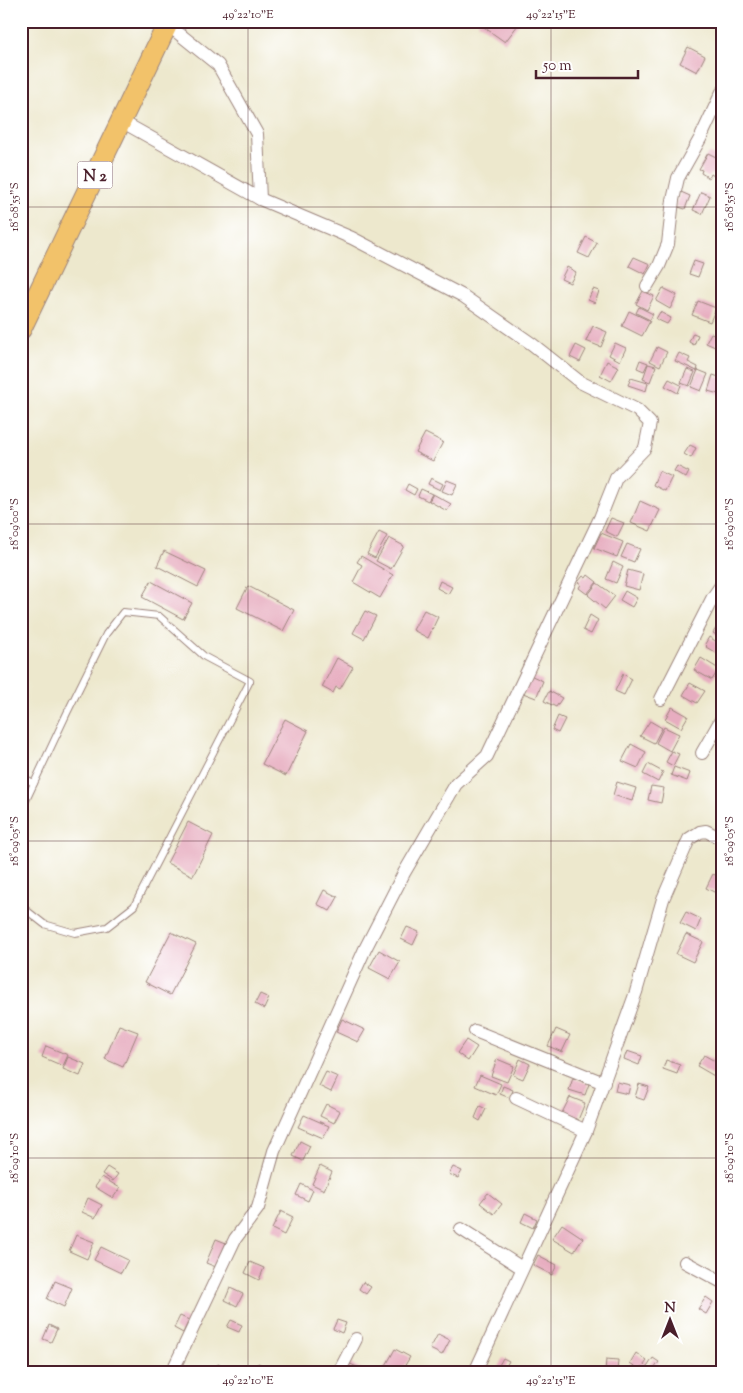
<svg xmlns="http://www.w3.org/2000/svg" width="743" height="1393" viewBox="0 0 743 1393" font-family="'Sorts Mill Goudy',serif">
	<rect width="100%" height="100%" fill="#fff"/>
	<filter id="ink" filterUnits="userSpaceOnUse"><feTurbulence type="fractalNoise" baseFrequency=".02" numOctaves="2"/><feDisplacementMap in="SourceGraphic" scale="10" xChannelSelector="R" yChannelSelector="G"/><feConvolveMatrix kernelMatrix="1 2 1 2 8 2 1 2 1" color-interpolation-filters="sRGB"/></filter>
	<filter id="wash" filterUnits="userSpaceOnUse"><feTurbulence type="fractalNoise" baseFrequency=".0096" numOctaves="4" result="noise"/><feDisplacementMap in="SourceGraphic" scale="20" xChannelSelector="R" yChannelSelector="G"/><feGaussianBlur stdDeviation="1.12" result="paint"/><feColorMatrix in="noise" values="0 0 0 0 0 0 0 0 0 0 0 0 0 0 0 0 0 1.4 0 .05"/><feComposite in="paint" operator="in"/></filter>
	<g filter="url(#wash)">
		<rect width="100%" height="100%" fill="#ede8cd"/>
		<g id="blocks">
			<g fill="#e7adc0">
				<polygon points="479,21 521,21 505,42 478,23"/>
				<polygon points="688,47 705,56 697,72 680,63"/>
				<polygon points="708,153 722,160 714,176 711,174 709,178 701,173 702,170 699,169"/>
				<polygon points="681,192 690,196 685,209 675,206"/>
				<polygon points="701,192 710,196 702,214 693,210"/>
				<polygon points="586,237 597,243 589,258 578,253"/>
				<polygon points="634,257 650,264 645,274 629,266"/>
				<polygon points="694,261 703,264 698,277 689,274"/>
				<polygon points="567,267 576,272 570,283 561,279"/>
				<polygon points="663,288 677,295 670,309 656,301"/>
				<polygon points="593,289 599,291 595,303 588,300"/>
				<polygon points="643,291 654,296 647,310 636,304"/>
				<polygon points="698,301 716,308 710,322 692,315"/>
				<polygon points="639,307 653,314 650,320 636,313"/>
				<polygon points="629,311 650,321 642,336 622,326"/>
				<polygon points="660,312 671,318 667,324 656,319"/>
				<polygon points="593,326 607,332 601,347 586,341"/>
				<polygon points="693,333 698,335 694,345 689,342"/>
				<polygon points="711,333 719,336 715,347 706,343"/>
				<polygon points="615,343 626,348 620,361 609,355"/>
				<polygon points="576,345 586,350 580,362 570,357"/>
				<polygon points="657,347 667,352 660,366 650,361"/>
				<polygon points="679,353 690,358 688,362 698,367 697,371 675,361"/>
				<polygon points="640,360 648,363 644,371 637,368"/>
				<polygon points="607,361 619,367 611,381 600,375"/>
				<polygon points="648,364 656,366 650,382 643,379"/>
				<polygon points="687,369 695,372 689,386 681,383"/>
				<polygon points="698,370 708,374 701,391 691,387"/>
				<polygon points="713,375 722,378 722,395 708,391"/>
				<polygon points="631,378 648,383 646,391 628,385"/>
				<polygon points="669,379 681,385 678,393 665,386"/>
				<polygon points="425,433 443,442 433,461 415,452"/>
				<polygon points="690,445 696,448 691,458 684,454"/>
				<polygon points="677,466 689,472 686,478 674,471"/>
				<polygon points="659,471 672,477 665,491 653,485"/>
				<polygon points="431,478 443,484 440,490 428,484"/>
				<polygon points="447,480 457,484 452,495 442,491"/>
				<polygon points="408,484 417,489 414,495 405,490"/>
				<polygon points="421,489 432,494 428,501 418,496"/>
				<polygon points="433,494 451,504 447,511 429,501"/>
				<polygon points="640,501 660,510 650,531 631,523"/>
				<polygon points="611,518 624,523 617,537 605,531"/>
				<polygon points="379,532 387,536 375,558 367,554"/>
				<polygon points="601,533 623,542 617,557 594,548"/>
				<polygon points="389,538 404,546 391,569 376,561"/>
				<polygon points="627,544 640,549 634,562 621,557"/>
				<polygon points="164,551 206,571 198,587 157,566"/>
				<polygon points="361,556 393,575 380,598 353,582 362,565 357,562"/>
				<polygon points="613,562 623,567 616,583 606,579"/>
				<polygon points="628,570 643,574 639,590 624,586"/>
				<polygon points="588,575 597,582 587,594 579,588 581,584 578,582 583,576 586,578"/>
				<polygon points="151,581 192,603 183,619 142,597"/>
				<polygon points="440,581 452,587 448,594 437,588"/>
				<polygon points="597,583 615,596 605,609 588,595"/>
				<polygon points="248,586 294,610 283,631 237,608"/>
				<polygon points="625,591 637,598 632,607 620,600"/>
				<polygon points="424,610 438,617 428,638 413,630"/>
				<polygon points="365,611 376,616 364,639 353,633"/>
				<polygon points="590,615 598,620 591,634 583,630"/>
				<polygon points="722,619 722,638 713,633"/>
				<polygon points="709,637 722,645 718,654 706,647 707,646 705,644"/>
				<polygon points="337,658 353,667 340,689 336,687 333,693 322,687"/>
				<polygon points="701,658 719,669 712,680 694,670"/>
				<polygon points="623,674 632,679 624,695 615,691"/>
				<polygon points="530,675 543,681 536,698 523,693"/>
				<polygon points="690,683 705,691 697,703 683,695"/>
				<polygon points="549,691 562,698 556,707 544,701"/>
				<polygon points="672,707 688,716 681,728 665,719"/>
				<polygon points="558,716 565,719 558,733 552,730"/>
				<polygon points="285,719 308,731 286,776 262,764"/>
				<polygon points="650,721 662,728 654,743 640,736"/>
				<polygon points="664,727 679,734 670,751 656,743"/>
				<polygon points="631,744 646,752 638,768 622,761"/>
				<polygon points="672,751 679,754 673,766 666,762"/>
				<polygon points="648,764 663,772 658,782 643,774"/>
				<polygon points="674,767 690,773 687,781 671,775"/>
				<polygon points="617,782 636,788 632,801 613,795"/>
				<polygon points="651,786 664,788 661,803 648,800"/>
				<polygon points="188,822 213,835 193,876 167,863"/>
				<polygon points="713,874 722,878 722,896 706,888"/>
				<polygon points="324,890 338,897 330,911 317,904"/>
				<polygon points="686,912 701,919 696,931 680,923"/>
				<polygon points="407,927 419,932 413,945 401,939"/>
				<polygon points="171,932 196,944 170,995 145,982"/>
				<polygon points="686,934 703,942 693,962 676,954"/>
				<polygon points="379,950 400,962 390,979 369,968"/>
				<polygon points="260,994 269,998 264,1009 255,1004"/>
				<polygon points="342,1019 365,1030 358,1042 336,1032"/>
				<polygon points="119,1025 138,1032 123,1067 105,1059"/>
				<polygon points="556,1029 570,1035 562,1052 548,1046"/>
				<polygon points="466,1040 477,1047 468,1061 457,1053"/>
				<polygon points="46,1046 68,1055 63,1066 42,1057"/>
				<polygon points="627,1051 642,1056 639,1065 624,1059"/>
				<polygon points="704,1055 722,1065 716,1077 697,1066"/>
				<polygon points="68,1057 85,1064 80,1076 63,1069"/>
				<polygon points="497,1059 514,1066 507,1082 491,1076"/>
				<polygon points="520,1059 530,1064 523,1079 513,1075"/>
				<polygon points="666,1060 680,1065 677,1074 663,1069"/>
				<polygon points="326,1072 338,1077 331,1092 319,1086"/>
				<polygon points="480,1075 501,1084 496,1095 475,1086"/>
				<polygon points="573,1078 589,1084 585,1095 569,1090"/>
				<polygon points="617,1082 630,1085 628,1094 615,1091"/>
				<polygon points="639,1084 649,1087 644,1100 635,1097"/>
				<polygon points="503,1086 513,1090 510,1098 500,1094"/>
				<polygon points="570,1097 585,1103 578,1120 562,1113"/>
				<polygon points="326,1104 340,1111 334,1123 320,1116"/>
				<polygon points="480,1106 486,1109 480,1121 475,1118"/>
				<polygon points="304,1115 329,1126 323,1138 298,1127"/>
				<polygon points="300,1141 310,1146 303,1161 293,1156"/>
				<polygon points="320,1166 332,1172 324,1190 312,1184"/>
				<polygon points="107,1167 118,1174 113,1181 102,1174"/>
				<polygon points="453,1167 462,1171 458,1178 449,1174"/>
				<polygon points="102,1177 120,1188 113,1198 95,1187"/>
				<polygon points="301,1184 313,1190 308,1201 296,1195"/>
				<polygon points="488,1193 502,1204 494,1214 480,1203"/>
				<polygon points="88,1198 102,1205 95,1218 82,1212"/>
				<polygon points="281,1211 293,1217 284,1235 272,1229"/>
				<polygon points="525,1213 537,1219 533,1228 521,1222"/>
				<polygon points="562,1224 583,1238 574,1252 552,1239"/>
				<polygon points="76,1235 94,1242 87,1259 69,1251"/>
				<polygon points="216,1239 226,1243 216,1267 206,1263"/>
				<polygon points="101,1247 128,1260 121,1273 94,1260"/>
				<polygon points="538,1255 557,1265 552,1275 533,1265"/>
				<polygon points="250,1262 264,1268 259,1280 245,1273"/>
				<polygon points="55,1281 72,1288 64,1307 47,1299"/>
				<polygon points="363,1282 371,1287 366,1294 359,1289"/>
				<polygon points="230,1288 243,1294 237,1306 225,1300"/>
				<polygon points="706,1297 713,1302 706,1314 698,1309"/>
				<polygon points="180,1316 189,1320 183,1333 174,1328"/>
				<polygon points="231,1320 242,1325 239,1332 227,1327"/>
				<polygon points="337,1320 346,1323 342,1333 333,1329"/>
				<polygon points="49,1325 57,1329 51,1342 43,1339"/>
				<polygon points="438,1334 450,1340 442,1355 430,1349"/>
				<polygon points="395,1349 410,1357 401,1372 388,1372 384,1369"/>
				<polygon points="636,1353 647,1361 640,1370 630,1363"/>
				<polygon points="503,1358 509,1361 504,1370 498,1367"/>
				<polygon points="653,1358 659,1362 652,1372 644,1372"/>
				<polygon points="606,1359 618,1360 617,1372 605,1372"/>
				<polygon points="258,1363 268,1368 267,1372 255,1371"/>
				<polygon points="348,1363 368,1372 344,1372"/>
				<polygon points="218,1364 229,1370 227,1372 213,1372"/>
			</g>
		</g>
	</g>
	<g filter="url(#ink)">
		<use href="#blocks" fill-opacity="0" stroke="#9c847c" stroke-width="1"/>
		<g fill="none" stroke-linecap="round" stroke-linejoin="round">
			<g stroke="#9c847c" stroke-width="8">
				<g id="lane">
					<polyline points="21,777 34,783"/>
					<polyline points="21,811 67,713 106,634 123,612 159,616 205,657 250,681 134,906 107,927 75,933 44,924 21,906"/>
				</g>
			</g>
			<g stroke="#9c847c" stroke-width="14">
				<g id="street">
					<polyline points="167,24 218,65 257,134 260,199 352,238 463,296 532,344 580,382 637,410 650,423 645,448 616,478 600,518 487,756 456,784 404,873 365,949 274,1151 258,1208 235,1239 172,1372"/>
					<polyline points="121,121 260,199"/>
					<polyline points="647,286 659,266 668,244 673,200 678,178 701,137 722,92"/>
					<polyline points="661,699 713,597 722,584"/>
					<polyline points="702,753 722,718"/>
					<polyline points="475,1031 604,1083"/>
					<polyline points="516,1098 586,1131"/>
					<polyline points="461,1229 522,1268"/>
					<polyline points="685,1262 722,1282"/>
					<polyline points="339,1372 356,1339"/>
					<polyline points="475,1372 586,1131 636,992 663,899 689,839 700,832 706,831 722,839"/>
				</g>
			</g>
			<g stroke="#9c847c" stroke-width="22">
				<polyline id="primary" points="21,329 169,21"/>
			</g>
			<use href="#lane" stroke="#fff" stroke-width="6"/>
			<use href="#street" stroke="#fff" stroke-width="12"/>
			<use href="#primary" stroke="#f2c26a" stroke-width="20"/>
		</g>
	</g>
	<path fill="none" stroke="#4a1f2b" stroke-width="1" stroke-opacity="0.45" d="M248 21V1372M551 21V1372M21 207H722M21 524H722M21 841H722M21 1158H722"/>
	<g text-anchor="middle" stroke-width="4" stroke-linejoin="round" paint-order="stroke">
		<rect fill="#fff" stroke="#80626b" stroke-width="1" x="77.5" y="161.5" width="35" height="27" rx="4"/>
		<g font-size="16" font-weight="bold" fill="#4a1f2b">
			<text x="95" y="181">N 2</text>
		</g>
	</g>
	<rect width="743" height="1393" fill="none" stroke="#fff" stroke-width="55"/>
	<g transform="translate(670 1320)" stroke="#ffffff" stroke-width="4" paint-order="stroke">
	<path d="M0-4L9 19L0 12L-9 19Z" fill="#4a1f2b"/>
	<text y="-8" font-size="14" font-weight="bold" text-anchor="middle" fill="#4a1f2b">N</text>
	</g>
	<path d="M536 70v8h102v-8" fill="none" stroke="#4a1f2b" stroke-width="2.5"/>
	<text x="543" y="70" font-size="15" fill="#4a1f2b" stroke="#ffffff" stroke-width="4" paint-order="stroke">50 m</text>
	<rect x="28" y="28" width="688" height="1338" fill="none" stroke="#4a1f2b" stroke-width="2"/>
	<g font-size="12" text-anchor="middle" fill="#4a1f2b">
		<text x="248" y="18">49°22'10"E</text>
		<text x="551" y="18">49°22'15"E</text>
		<text transform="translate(14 207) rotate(-90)" y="4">18°08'55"S</text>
		<text transform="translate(729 207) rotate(-90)" y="4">18°08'55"S</text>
		<text transform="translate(14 524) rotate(-90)" y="4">18°09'00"S</text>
		<text transform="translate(729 524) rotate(-90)" y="4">18°09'00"S</text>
		<text transform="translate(14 841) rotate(-90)" y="4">18°09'05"S</text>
		<text transform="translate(729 841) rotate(-90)" y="4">18°09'05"S</text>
		<text transform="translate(14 1158) rotate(-90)" y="4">18°09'10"S</text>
		<text transform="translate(729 1158) rotate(-90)" y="4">18°09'10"S</text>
		<text x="248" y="1384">49°22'10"E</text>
		<text x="551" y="1384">49°22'15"E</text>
	</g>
</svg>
